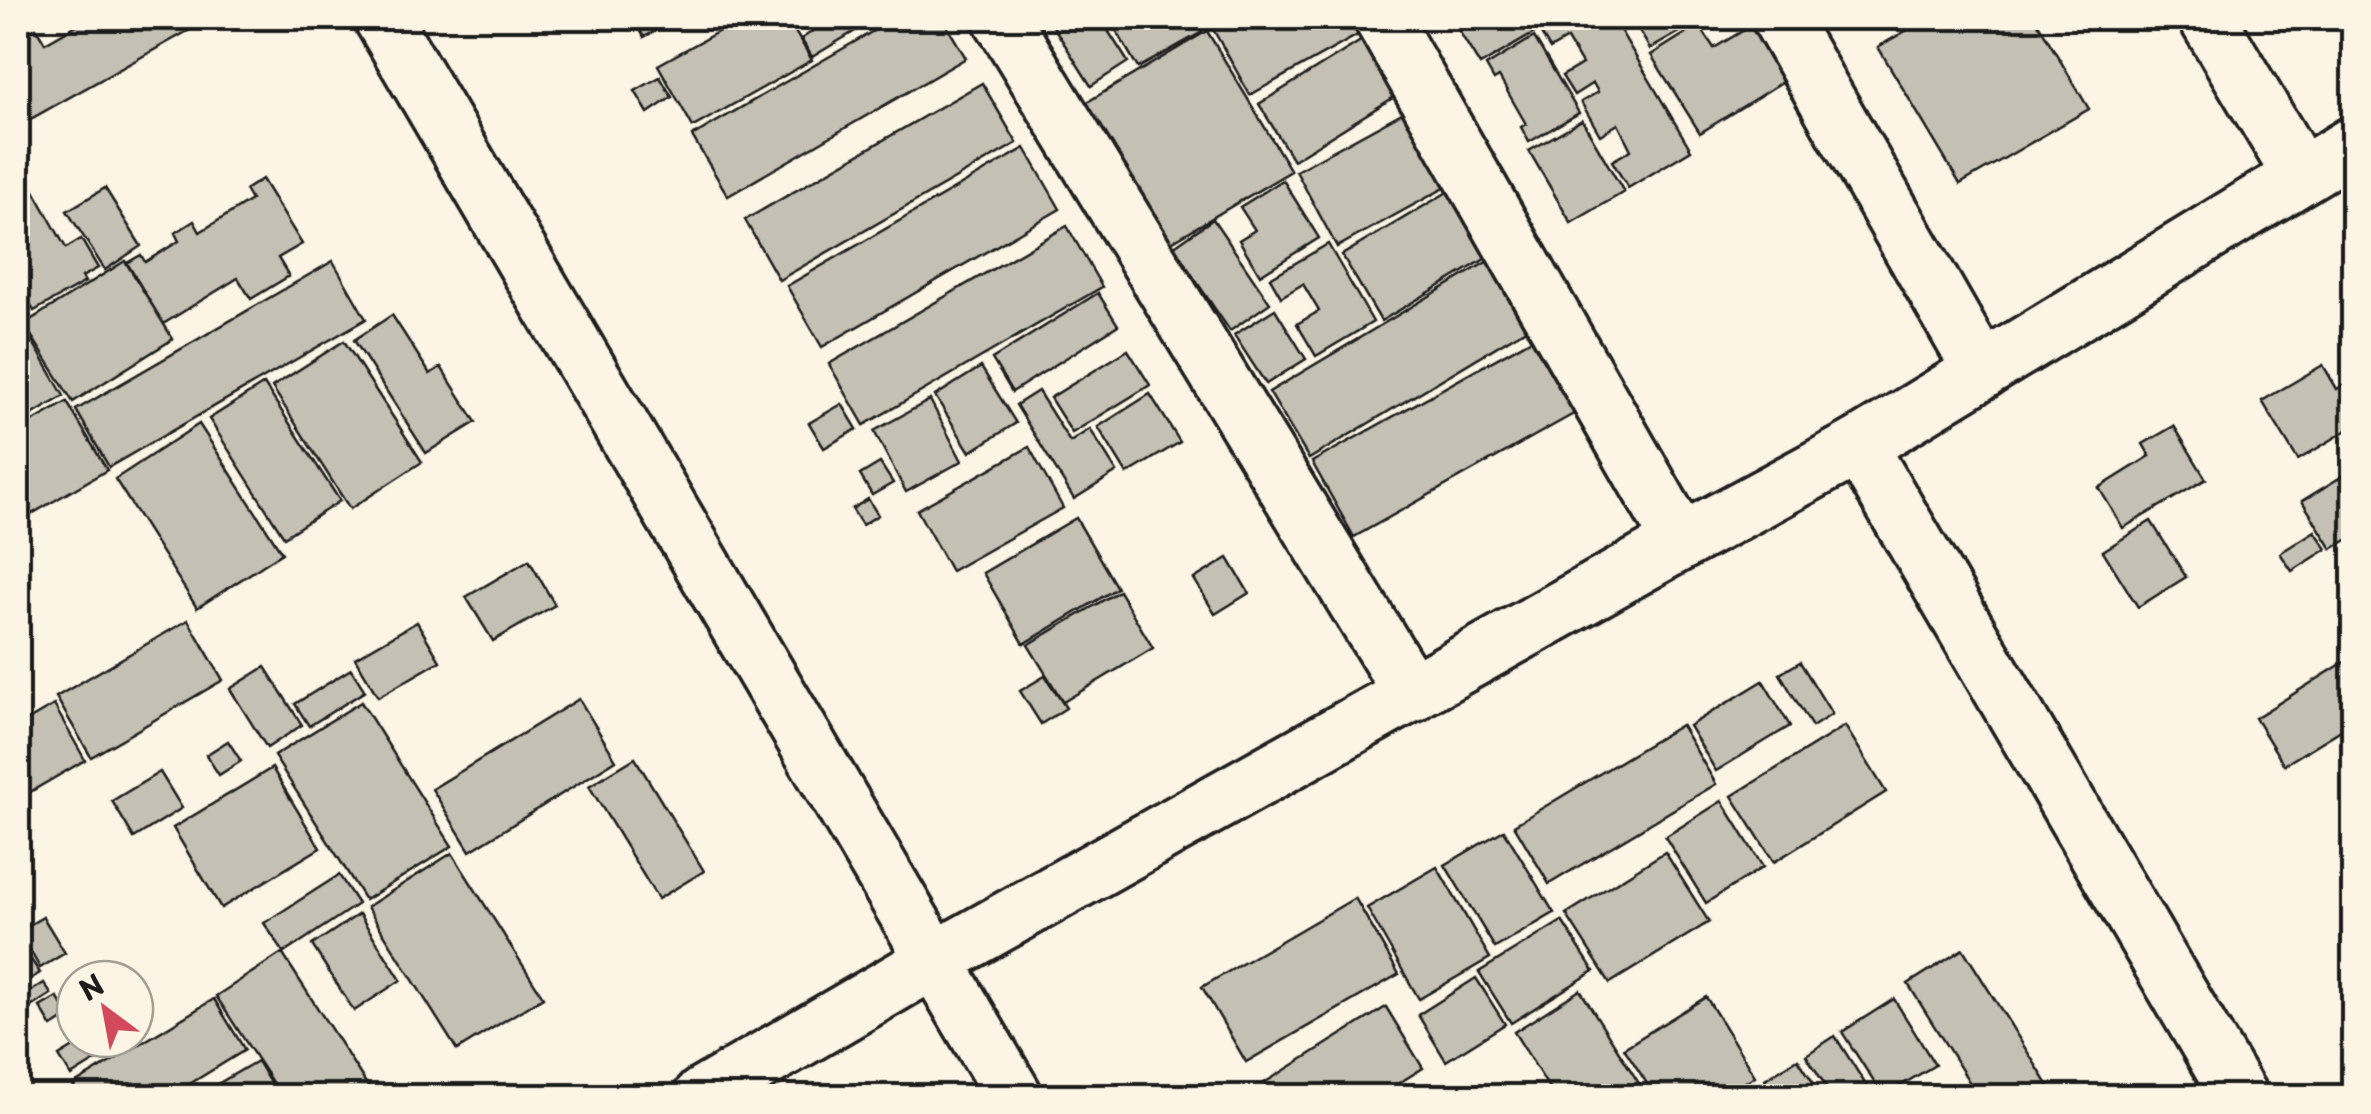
<svg xmlns="http://www.w3.org/2000/svg" width="2371" height="1114" viewBox="0 0 2371 1114" font-family="'Playpen Sans',sans-serif">
	<rect width="100%" height="100%" fill="#fcf5e5"/>
	<filter id="ink" filterUnits="userSpaceOnUse"><feTurbulence type="fractalNoise" baseFrequency=".01" numOctaves="2"/><feDisplacementMap in="SourceGraphic" scale="20" xChannelSelector="R" yChannelSelector="G"/><feConvolveMatrix kernelMatrix="1 2 1 2 8 2 1 2 1" color-interpolation-filters="sRGB"/></filter>
	<g filter="url(#ink)">
		<g fill="#c4c0b3" stroke="#1c1c1c" stroke-width="2.5">
			<polygon points="89,18 211,18 18,126 18,39 36,28 45,43"/>
			<polygon points="634,18 679,18 644,37"/>
			<polygon points="743,18 787,18 812,60 693,127 658,65"/>
			<polygon points="805,18 861,18 865,25 812,57 801,39 813,31"/>
			<polygon points="896,18 942,18 966,58 728,196 692,136"/>
			<polygon points="1048,18 1100,18 1128,62 1091,86"/>
			<polygon points="1109,18 1193,18 1202,32 1138,68"/>
			<polygon points="1218,18 1366,18 1372,27 1250,95 1209,22"/>
			<polygon points="1451,18 1560,18 1480,65"/>
			<polygon points="1566,18 1613,18 1691,150 1628,188 1612,161 1631,150 1618,124 1600,135 1581,102 1598,92 1593,83 1574,95 1562,76 1582,64 1567,39 1550,49 1540,32"/>
			<polygon points="1632,18 1704,18 1650,49"/>
			<polygon points="1764,18 1798,72 1700,133 1651,55 1699,25 1714,48"/>
			<polygon points="1928,18 2035,18 2089,109 1960,184 1878,47"/>
			<polygon points="1207,31 1291,171 1168,244 1084,104"/>
			<polygon points="1534,37 1579,113 1529,142 1521,127 1526,124 1499,77 1494,80 1486,66"/>
			<polygon points="1364,39 1399,94 1293,160 1259,104"/>
			<polygon points="660,77 672,97 648,113 635,91"/>
			<polygon points="982,83 1017,143 779,280 745,220"/>
			<polygon points="1424,101 1466,176 1337,247 1296,171"/>
			<polygon points="1582,120 1624,192 1571,223 1529,151"/>
			<polygon points="1025,148 1060,209 822,347 787,286"/>
			<polygon points="18,162 66,248 81,239 98,268 82,277 85,282 34,311 23,293 18,296"/>
			<polygon points="262,179 302,244 278,258 289,276 251,299 238,278 163,324 127,263 141,255 145,262 179,241 175,233 194,221 200,232 251,200 245,190"/>
			<polygon points="1283,180 1319,238 1260,275 1239,240 1255,230 1240,207"/>
			<polygon points="1466,181 1505,247 1381,321 1342,255"/>
			<polygon points="105,188 141,246 105,270 67,211"/>
			<polygon points="1213,219 1270,303 1230,331 1173,247"/>
			<polygon points="1067,226 1102,287 864,425 829,364"/>
			<polygon points="1328,244 1373,322 1316,356 1297,324 1319,311 1303,284 1281,297 1270,278"/>
			<polygon points="1500,254 1539,321 1309,459 1269,392"/>
			<polygon points="125,261 173,339 73,402 24,324"/>
			<polygon points="333,261 366,319 109,467 76,410"/>
			<polygon points="1098,293 1118,325 1012,392 992,359"/>
			<polygon points="1275,309 1306,359 1266,384 1234,335"/>
			<polygon points="392,315 430,374 441,367 476,422 426,453 354,340"/>
			<polygon points="1553,327 1595,402 1354,537 1312,462"/>
			<polygon points="26,330 64,396 18,423 18,335"/>
			<polygon points="344,341 422,462 350,509 272,387"/>
			<polygon points="1128,350 1150,385 1072,433 1050,398"/>
			<polygon points="2323,365 2337,389 2354,379 2354,426 2298,460 2262,401"/>
			<polygon points="981,367 1016,423 970,452 935,396"/>
			<polygon points="264,384 340,501 284,537 209,419"/>
			<polygon points="1038,391 1070,442 1090,429 1117,472 1074,499 1016,405"/>
			<polygon points="1150,394 1180,442 1127,474 1098,427"/>
			<polygon points="930,400 962,461 906,492 874,431"/>
			<polygon points="67,402 107,470 18,522 18,430"/>
			<polygon points="842,404 857,429 824,448 809,423"/>
			<polygon points="199,424 282,553 197,608 115,479"/>
			<polygon points="2174,426 2206,479 2123,528 2099,488 2150,456 2143,444"/>
			<polygon points="1029,447 1063,508 951,571 917,510"/>
			<polygon points="880,463 893,483 872,495 860,475"/>
			<polygon points="2354,469 2354,536 2332,549 2302,501"/>
			<polygon points="868,499 878,515 862,525 852,509"/>
			<polygon points="1076,518 1117,588 1024,644 983,573"/>
			<polygon points="2151,521 2186,577 2138,607 2103,551"/>
			<polygon points="2315,531 2327,549 2292,571 2280,553"/>
			<polygon points="1228,558 1249,593 1215,614 1194,579"/>
			<polygon points="529,560 555,605 493,641 466,597"/>
			<polygon points="1119,591 1153,648 1063,702 1028,645"/>
			<polygon points="188,620 223,680 91,757 56,697"/>
			<polygon points="417,622 440,661 378,697 355,658"/>
			<polygon points="2354,656 2354,722 2284,765 2255,718"/>
			<polygon points="1800,662 1832,714 1812,727 1780,674"/>
			<polygon points="265,667 302,725 267,748 230,689"/>
			<polygon points="351,669 365,691 309,726 295,704"/>
			<polygon points="1045,676 1066,708 1041,724 1020,691"/>
			<polygon points="1763,681 1790,726 1716,771 1689,726"/>
			<polygon points="579,699 616,760 470,851 432,789"/>
			<polygon points="361,702 452,846 365,900 274,756"/>
			<polygon points="54,705 85,760 18,799 18,726"/>
			<polygon points="1681,725 1716,784 1549,884 1514,825"/>
			<polygon points="1845,726 1886,792 1774,862 1732,796"/>
			<polygon points="228,741 241,761 219,775 206,755"/>
			<polygon points="635,758 704,871 658,899 589,786"/>
			<polygon points="272,768 320,848 221,908 173,828"/>
			<polygon points="160,772 182,808 134,838 112,801"/>
			<polygon points="1722,801 1763,867 1706,903 1665,837"/>
			<polygon points="1504,830 1554,913 1495,948 1445,865"/>
			<polygon points="1665,852 1709,922 1610,983 1566,914"/>
			<polygon points="452,853 543,997 457,1050 367,907"/>
			<polygon points="1437,867 1490,958 1419,999 1367,908"/>
			<polygon points="339,875 358,904 284,953 264,923"/>
			<polygon points="1355,898 1399,974 1246,1062 1202,987"/>
			<polygon points="359,914 401,980 354,1011 312,945"/>
			<polygon points="43,917 65,953 40,968 19,931"/>
			<polygon points="1562,921 1594,971 1511,1023 1479,972"/>
			<polygon points="24,949 40,973 18,987 18,953"/>
			<polygon points="1963,949 2052,1091 2043,1096 1978,1096 1908,984"/>
			<polygon points="282,953 369,1088 357,1096 281,1096 216,996"/>
			<polygon points="1476,978 1505,1024 1446,1061 1418,1015"/>
			<polygon points="44,983 51,994 29,1008 22,997"/>
			<polygon points="1580,990 1647,1096 1554,1096 1514,1032"/>
			<polygon points="57,997 69,1016 52,1027 40,1007"/>
			<polygon points="1706,997 1755,1076 1722,1096 1655,1096 1624,1048"/>
			<polygon points="214,999 245,1050 170,1096 80,1096 73,1085"/>
			<polygon points="1894,999 1935,1065 1883,1096 1842,1032"/>
			<polygon points="1386,1007 1423,1068 1378,1096 1273,1096 1264,1083"/>
			<polygon points="1835,1036 1873,1096 1832,1096 1806,1055"/>
			<polygon points="87,1039 100,1039 108,1053 71,1076 59,1056"/>
			<polygon points="1798,1059 1822,1096 1775,1096 1765,1079"/>
			<polygon points="257,1061 278,1096 197,1096"/>
		</g>
		<g fill="none" stroke-linecap="round" stroke-linejoin="round">
			<g stroke="#1c1c1c" stroke-width="62">
				<g id="street">
					<polyline points="382,18 1014,1096"/>
					<polyline points="1001,18 1412,694"/>
					<polyline points="1382,18 1681,542"/>
					<polyline points="1780,18 1982,371"/>
					<polyline points="2207,18 2301,176"/>
					<polyline points="1859,446 2239,1096"/>
					<polyline points="702,1096 935,960 1681,542 1859,446 2354,144"/>
				</g>
			</g>
			<use href="#street" stroke="#fcf5e5" stroke-width="55"/>
		</g>
	</g>
	<rect width="2371" height="1114" fill="none" stroke="#fcf5e5" stroke-width="60"/>
	<rect x="30" y="30" width="2311" height="1054" fill="none" stroke="#1c1c1c" stroke-width="4" filter="url(#ink)"/>
	<g transform="translate(105 1009) rotate(328)"><circle r="48" fill="#fcf5e5" stroke="#a29e95" stroke-width="2.5"/>
	<path d="M0-8L18 38L0 25L-18 38Z" fill="#d1495b"/>
	<text y="-15" font-size="28" font-weight="bold" text-anchor="middle" fill="#1c1c1c">N</text>
	</g>
</svg>
